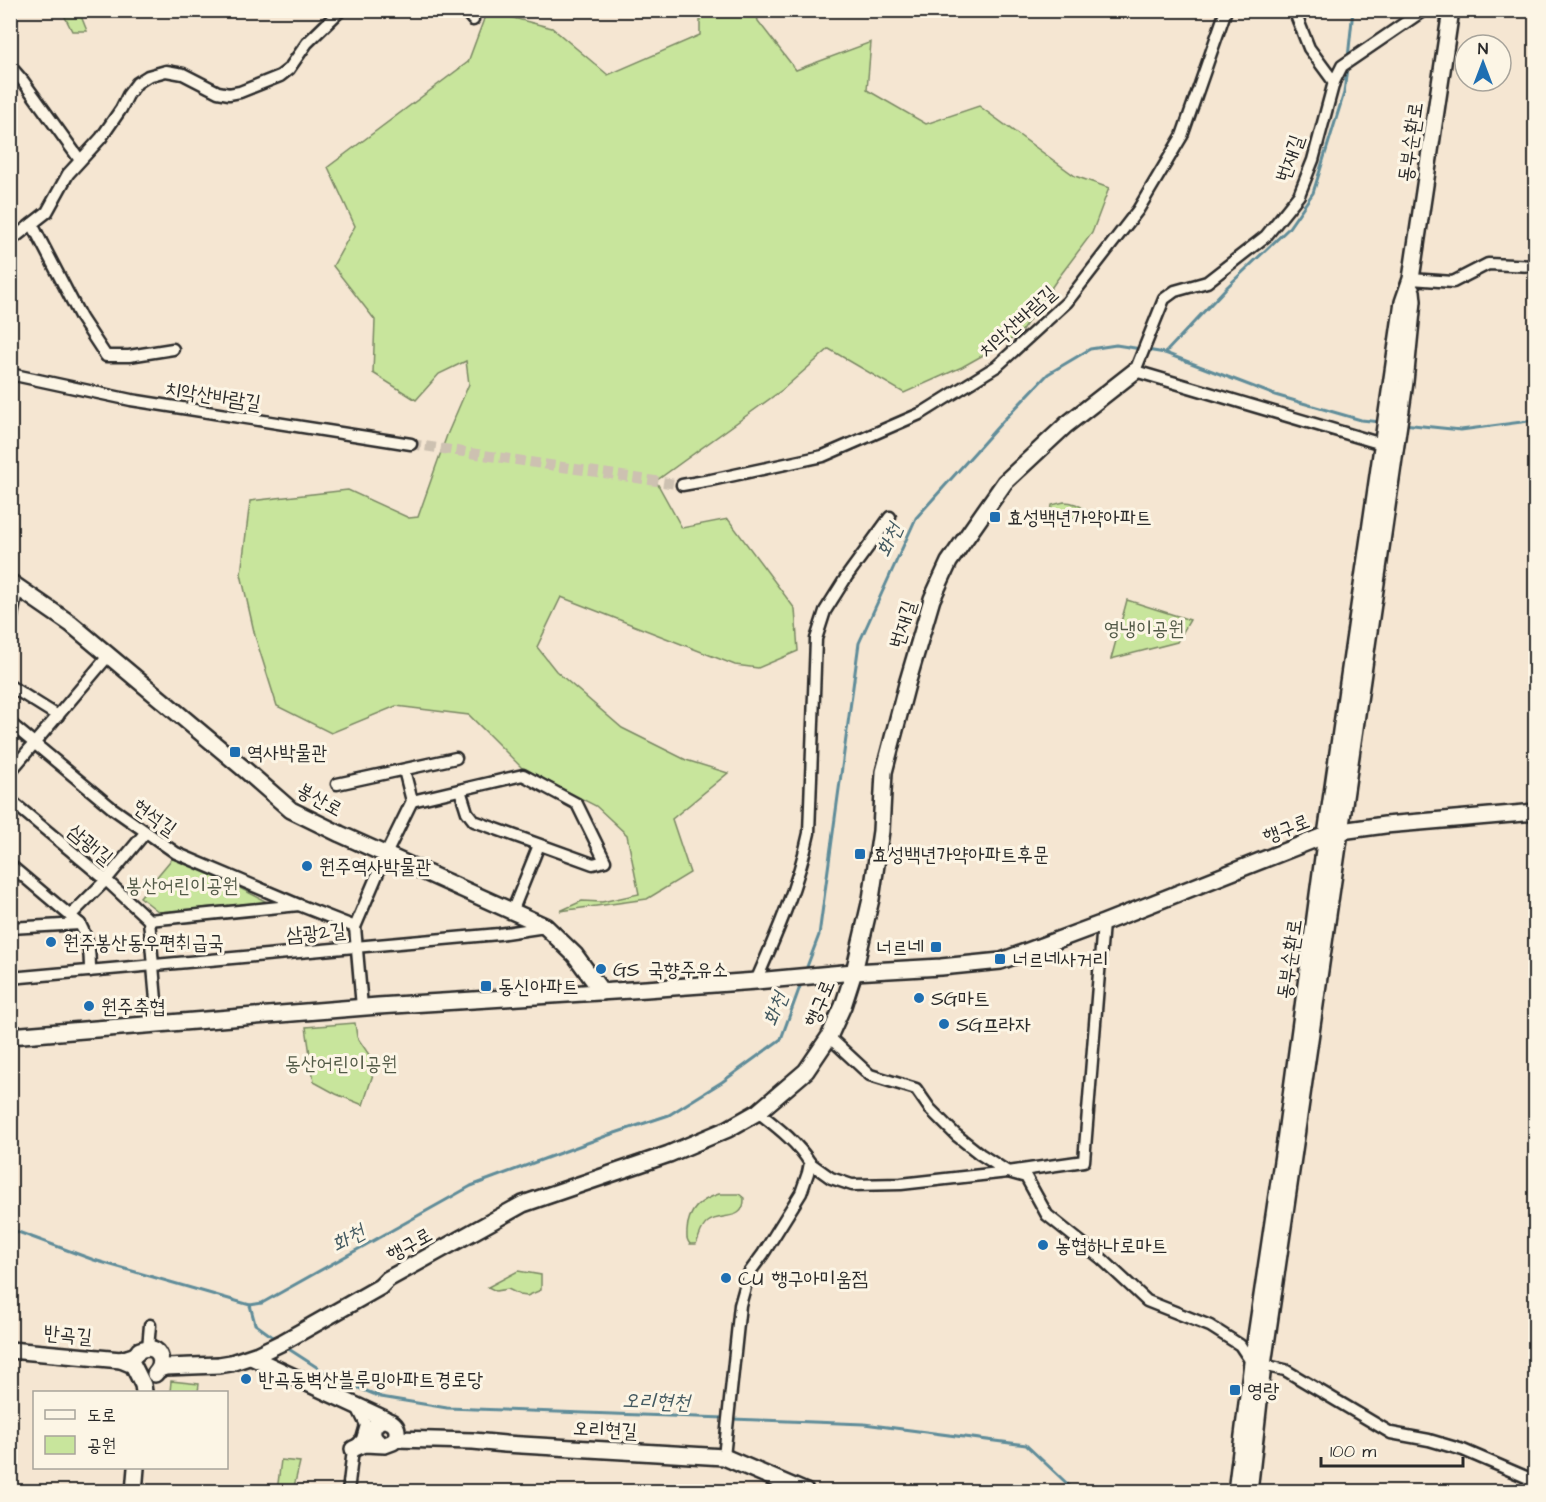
<svg xmlns="http://www.w3.org/2000/svg" width="1546" height="1502" viewBox="0 0 1546 1502" font-family="'Architects Daughter','Poor Story',sans-serif">
	<rect width="100%" height="100%" fill="#f5e6d2"/>
	<filter id="ink" filterUnits="userSpaceOnUse"><feTurbulence type="fractalNoise" baseFrequency=".0167" numOctaves="2"/><feDisplacementMap in="SourceGraphic" scale="12" xChannelSelector="R" yChannelSelector="G"/><feConvolveMatrix kernelMatrix="1 2 1 2 8 2 1 2 1" color-interpolation-filters="sRGB"/></filter>
	<g filter="url(#ink)">
		<g fill="#c8e59c" stroke="#7a8864" stroke-width="1.5">
			<polygon points="62,11 79,11 87,31 72,31"/>
			<polygon points="487,11 552,28 608,75 700,35 700,11 756,11 758,21 796,70 871,42 867,90 926,124 979,106 1075,176 1109,188 1092,233 1056,281 1019,335 962,367 904,393 829,349 782,390 656,481 682,528 728,519 795,609 798,651 758,668 735,665 561,597 537,647 556,671 622,728 686,760 728,773 672,819 690,873 647,899 560,911 582,901 602,902 639,894 627,835 596,806 522,768 469,715 396,706 331,733 277,706 255,636 241,574 250,501 348,490 409,518 418,517 447,435 469,384 466,361 439,374 416,400 373,373 375,320 333,266 355,226 328,167 468,62"/>
			<path d="M1064 502C1073 502 1080 505 1087 511L1085 518 1082 520 1051 512 1052 505Z"/>
			<polygon points="1127,600 1190,620 1177,642 1111,659"/>
			<polygon points="175,855 267,902 159,912 140,897"/>
			<polygon points="355,1023 357,1037 376,1065 363,1105 336,1094 314,1082 306,1027"/>
			<path d="M719 1194H739L744 1198C745 1223 720 1212 708 1222 700 1228 700 1236 696 1244H690C686 1239 687 1237 687 1231 688 1210 700 1200 719 1194Z"/>
			<polygon points="518,1271 541,1275 541,1290 527,1296 520,1295 508,1289 496,1291 488,1287"/>
			<polygon points="171,1381 199,1384 198,1392 170,1392"/>
			<polygon points="281,1460 300,1462 293,1491 277,1491"/>
		</g>
		<g fill="none" stroke-linecap="round" stroke-linejoin="round">
			<g stroke="#5f8c99" stroke-width="3">
				<polyline points="1348,58 1353,10"/>
				<polyline points="1147,350 1165,353 1275,395 1361,420 1381,422"/>
				<polyline points="1165,353 1227,287 1288,229 1313,193 1344,93 1347,67"/>
				<polyline points="1403,424 1461,430 1536,420"/>
				<polyline points="805,972 819,935 859,643 916,518 1003,421 1048,374 1090,349 1116,345 1141,349"/>
				<polyline points="10,1229 94,1260 250,1305 262,1303 471,1186 606,1136 669,1115 722,1082 781,1039 802,981"/>
				<polyline points="250,1305 255,1324 277,1340"/>
				<polyline points="284,1346 332,1377 381,1397 447,1408 725,1418"/>
				<polyline points="732,1419 864,1424 1026,1445 1076,1492"/>
			</g>
			<polyline stroke="#cdc1b1" stroke-width="10" stroke-dasharray="10 5" stroke-linecap="butt" points="411,444 682,485"/>
			<g stroke="#2b2b2b" stroke-width="15">
				<g id="street">
					<polyline points="462,10 467,13 473,20"/>
					<polyline points="1294,10 1309,48 1334,82"/>
					<polyline points="10,66 23,81 80,160"/>
					<polyline points="32,224 81,318 106,356 129,356 173,349"/>
					<polyline points="10,241 47,212 68,174 101,138 121,109 128,95 137,83 148,76 166,71 172,72 183,74 218,92 229,94 240,92 280,76 289,69 307,43 341,10"/>
					<polyline points="1411,279 1453,282 1488,264 1536,266"/>
					<polyline points="10,374 131,400 411,444"/>
					<polyline points="1382,444 1135,371 1164,299 1175,291 1207,282 1266,236 1299,195 1313,160 1334,82 1342,66 1424,10"/>
					<polyline points="682,485 711,480 823,456 922,413 997,366 1067,302 1138,210 1182,136 1226,10"/>
					<polyline points="10,626 18,586"/>
					<polyline points="10,686 58,716"/>
					<polyline points="10,723 112,808 176,853 299,905 355,927"/>
					<polyline points="10,772 109,655"/>
					<polyline points="337,784 456,758"/>
					<polyline points="10,800 106,880 149,920 158,1023"/>
					<polyline points="412,801 523,775 577,804 605,861 593,864 474,821 467,812 460,790"/>
					<path d="M10 865 80 924C89 941 90 952 90 971"/>
					<polyline points="512,912 539,845"/>
					<polyline points="70,916 106,880 145,833"/>
					<polyline points="149,920 299,905"/>
					<polyline points="10,928 80,924"/>
					<polyline points="10,978 499,934 545,927"/>
					<path d="M756 981C777 933 798 885 809 833L816 639 825 611 847 576 890 517"/>
					<polyline points="362,1007 355,927 386,854 412,801 404,770"/>
					<polyline points="829,1037 870,1075 916,1089 930,1109 956,1135 980,1154 1008,1172 1026,1177 1047,1215 1102,1259 1147,1301 1210,1326 1240,1345 1252,1363"/>
					<polyline points="810,1163 831,1178 852,1185 901,1184 1008,1172 1084,1161 1103,923"/>
					<polyline points="148,1348 150,1325"/>
					<polyline points="1263,1365 1285,1370 1391,1433 1429,1440 1463,1450 1526,1477 1536,1480"/>
					<path d="M724 1457 740 1305 749 1273 763 1254 801 1193 808 1173 810 1163C797 1142 777 1127 758 1112"/>
					<polyline points="348,1492 353,1449 362,1439 366,1425 357,1407"/>
					<polyline points="1528,1492 1526,1489 1534,1479"/>
				</g>
			</g>
			<g stroke="#2b2b2b" stroke-width="20">
				<g id="secondary">
					<polyline points="10,582 71,624 243,768 291,810 340,834 545,926 575,955 602,992"/>
					<polyline points="10,1036 378,1006 646,989 756,981 854,972 941,967 1001,961 1103,923 1326,835 1341,831 1385,825 1536,812"/>
					<polyline points="10,1350 121,1360 133,1365 143,1385 144,1392"/>
					<polyline points="251,1357 385,1419"/>
					<path d="M121 1360C126 1358 132 1357 135 1355 141 1350 136 1351 143 1349 160 1344 166 1363 155 1374"/>
					<polyline points="160,1369 166,1367 219,1365 231,1363 258,1354 283,1342 380,1287 388,1279 523,1204 669,1154 728,1129 758,1112 806,1071 829,1037 843,1006 854,972 871,899 881,831 884,772 907,684 932,599 949,562 1005,482 1066,425 1135,371"/>
					<polyline points="396,1439 473,1441 505,1444 724,1457 806,1492"/>
					<path d="M353 1449 364 1444 385 1445 393 1442C402 1431 395 1419 381 1420 370 1427 370 1438 381 1444"/>
					<polyline points="134,1492 136,1468"/>
					<polyline points="1236,1492 1252,1363 1285,1141 1326,835 1403,302 1411,279 1451,10"/>
					<polyline points="1249,1492 1263,1365 1405,382 1413,301 1412,291"/>
				</g>
			</g>
			<use href="#street" stroke="#fcf5e5" stroke-width="10"/>
			<use href="#secondary" stroke="#fcf5e5" stroke-width="15"/>
		</g>
	</g>
	<g fill="#1f6fb2" stroke="#fcf5e5" stroke-width="2">
		<rect x="989" y="511" width="12" height="12" rx="3"/>
		<rect x="229" y="746" width="12" height="12" rx="3"/>
		<rect x="854" y="848" width="12" height="12" rx="3"/>
		<circle cx="307" cy="866" r="6"/>
		<circle cx="51" cy="942" r="6"/>
		<rect x="930" y="941" width="12" height="12" rx="3"/>
		<rect x="994" y="953" width="12" height="12" rx="3"/>
		<circle cx="601" cy="969" r="6"/>
		<rect x="480" y="980" width="12" height="12" rx="3"/>
		<circle cx="919" cy="998" r="6"/>
		<circle cx="89" cy="1006" r="6"/>
		<circle cx="944" cy="1024" r="6"/>
		<circle cx="1043" cy="1245" r="6"/>
		<circle cx="726" cy="1278" r="6"/>
		<circle cx="246" cy="1379" r="6"/>
		<rect x="1229" y="1384" width="12" height="12" rx="3"/>
	</g>
	<g text-anchor="middle" stroke-width="6" stroke-linejoin="round" paint-order="stroke">
		<g font-size="20" fill="#2b2b2b" stroke="#fcf5e5">
			<text transform="translate(1410 142) rotate(-82)" y="7">동부순환로</text>
			<text transform="translate(1289 158) rotate(-71)" y="7">번재길</text>
			<text transform="translate(1017 321) rotate(-42)" y="7">치악산바람길</text>
			<text transform="translate(213 395) rotate(9)" y="7">치악산바람길</text>
			<text transform="translate(902 624) rotate(-73)" y="7">번재길</text>
			<text transform="translate(320 799) rotate(29)" y="7">봉산로</text>
			<text transform="translate(155 817) rotate(35)" y="7">현석길</text>
			<text transform="translate(1286 828) rotate(-21)" y="7">행구로</text>
			<text transform="translate(91 844) rotate(40)" y="7">삼광1길</text>
			<text transform="translate(316 932) rotate(-5)" y="7">삼광2길</text>
			<text transform="translate(1289 959) rotate(-82)" y="7">동부순환로</text>
			<text transform="translate(819 1003) rotate(-67)" y="7">행구로</text>
			<text transform="translate(409 1244) rotate(-29)" y="7">행구로</text>
			<text transform="translate(68 1334) rotate(5)" y="7">반곡길</text>
			<text transform="translate(605 1429) rotate(3)" y="7">오리현길</text>
		</g>
		<g font-size="20" fill="#2b2b2b" stroke="#fcf5e5" text-anchor="start">
			<text x="1007" y="524">효성백년가약아파트</text>
			<text x="247" y="759">역사박물관</text>
			<text x="872" y="861">효성백년가약아파트후문</text>
			<text x="319" y="873">원주역사박물관</text>
			<text x="63" y="949">원주봉산동우편취급국</text>
			<text x="924" y="954" text-anchor="end">너르네</text>
			<text x="1012" y="966">너르네사거리</text>
			<text x="613" y="976">GS 국향주유소</text>
			<text x="498" y="993">동신아파트</text>
			<text x="931" y="1005">SG마트</text>
			<text x="101" y="1013">원주축협</text>
			<text x="956" y="1031">SG프라자</text>
			<text x="1055" y="1252">농협하나로마트</text>
			<text x="738" y="1285">CU 행구아미움점</text>
			<text x="258" y="1386">반곡동벽산블루밍아파트경로당</text>
			<text x="1247" y="1397">영랑</text>
		</g>
		<g font-size="20" fill="#525a47" stroke="#fcf5e5">
			<text x="1144" y="635">영냉이공원</text>
			<text x="182" y="892">봉산어린이공원</text>
			<text x="341" y="1070">동산어린이공원</text>
		</g>
		<g font-size="21" font-style="italic" fill="#455b62" stroke="#fcf5e5">
			<text transform="translate(889 540) rotate(-66)" y="7">화천</text>
			<text transform="translate(775 1009) rotate(-69)" y="7">화천</text>
			<text transform="translate(348 1238) rotate(-29)" y="7">화천</text>
			<text transform="translate(656 1401) rotate(2)" y="7">오리현천</text>
		</g>
	</g>
	<rect width="1546" height="1502" fill="none" stroke="#fcf5e5" stroke-width="36"/>
	<rect x="18" y="18" width="1510" height="1466" fill="none" stroke="#2b2b2b" stroke-width="2" filter="url(#ink)"/>
	<rect x="33" y="1391" width="195" height="78" fill="#fcf5e5" stroke="#a8a49b" stroke-width="1.5"/>
	<rect x="45" y="1410" width="30" height="9" fill="#fcf5e5" stroke="#a8a49b" stroke-width="1.5"/>
	<text x="87" y="1421" font-size="18" fill="#2b2b2b">도로</text>
	<rect x="45" y="1436" width="30" height="18" fill="#c8e59c" stroke="#a8a49b" stroke-width="1.5"/>
	<text x="87" y="1451" font-size="18" fill="#2b2b2b">공원</text>
	<g transform="translate(1483 63)"><circle r="28" fill="#fcf5e5" stroke="#a8a49b" stroke-width="1.5"/>
	<path d="M0-4.5L10 22L0 15L-10 22Z" fill="#1f6fb2"/>
	<text y="-9" font-size="16" font-weight="bold" text-anchor="middle" fill="#2b2b2b">N</text>
	</g>
	<path d="M1321 1457v9h142v-9" fill="none" stroke="#2b2b2b" stroke-width="3"/>
	<text x="1330" y="1457" font-size="18" fill="#2b2b2b" stroke="#fcf5e5" stroke-width="4.5" paint-order="stroke">100 m</text>
</svg>
